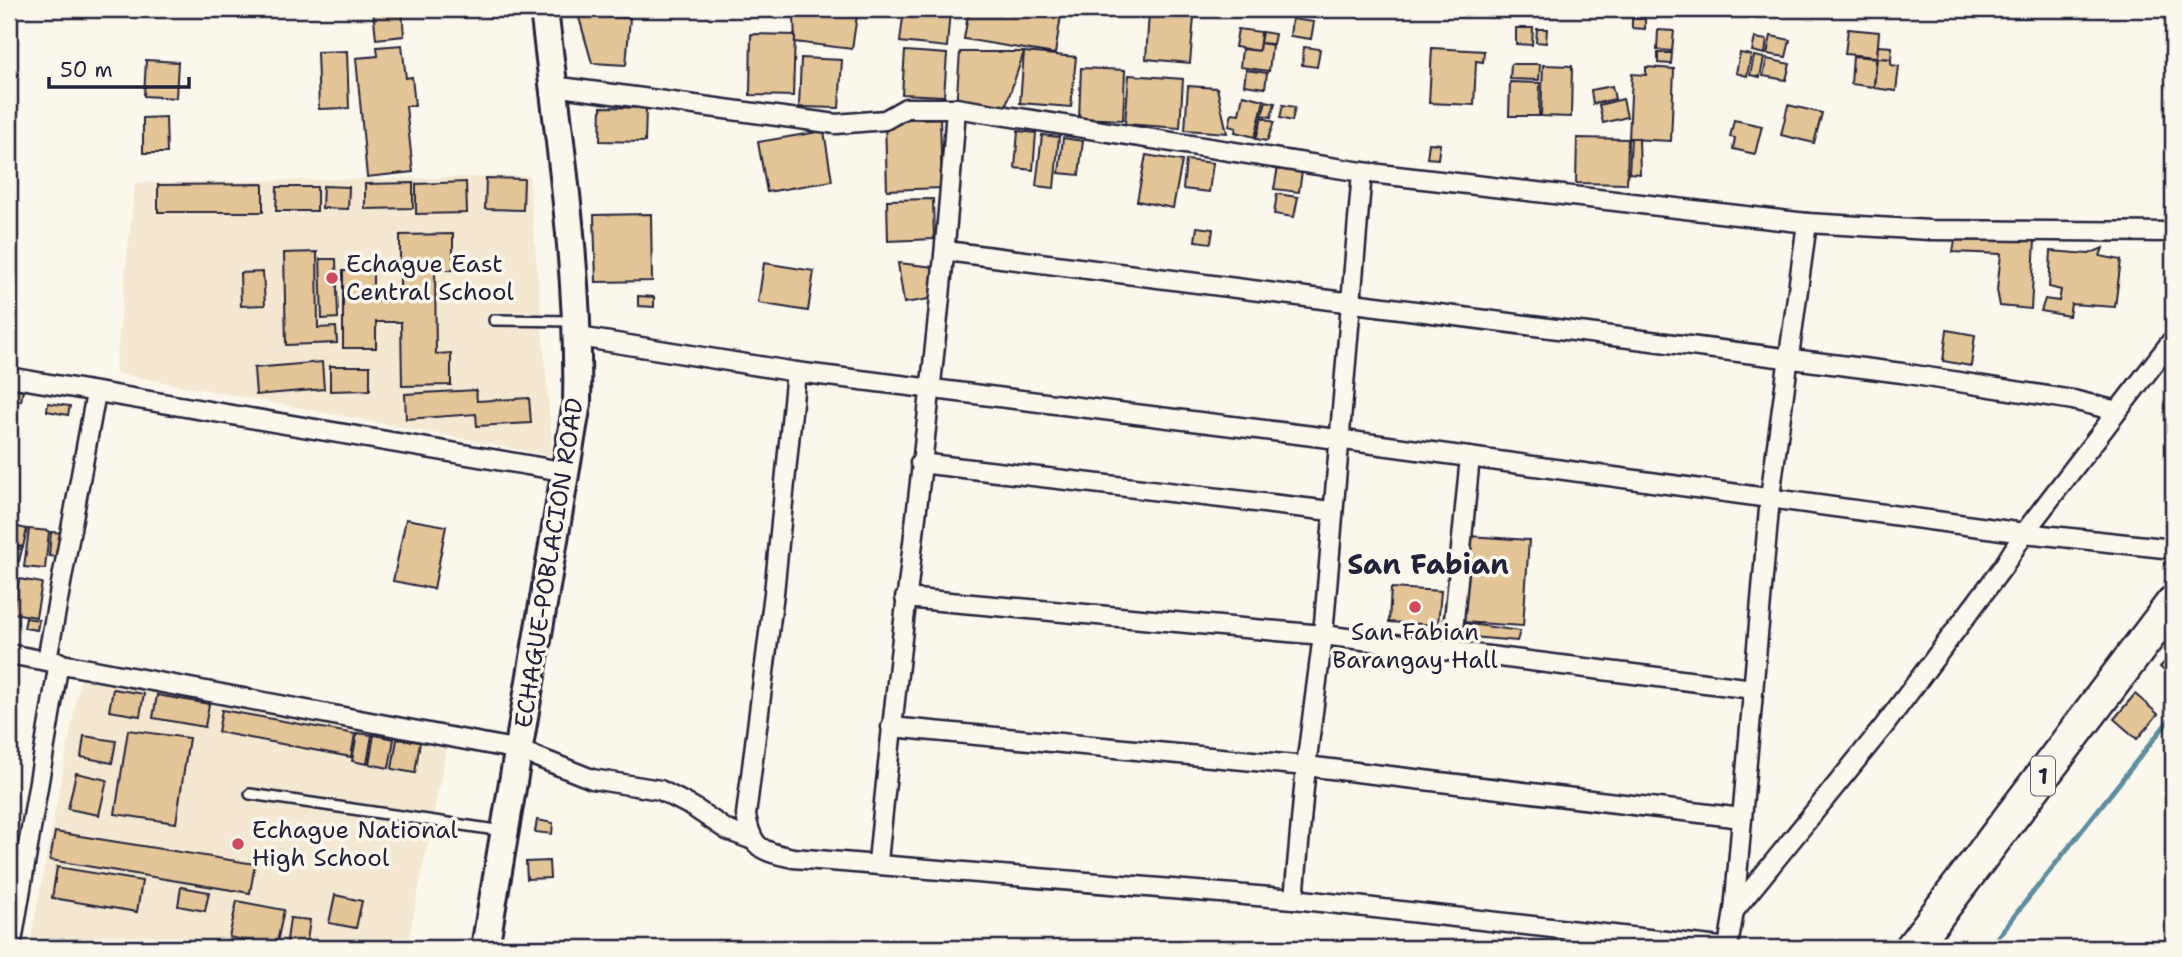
<svg xmlns="http://www.w3.org/2000/svg" width="2182" height="957" viewBox="0 0 2182 957" font-family="'Shantell Sans',sans-serif">
	<rect width="100%" height="100%" fill="#fbf7ec"/>
	<filter id="ink" filterUnits="userSpaceOnUse"><feTurbulence type="fractalNoise" baseFrequency=".0143" numOctaves="2"/><feDisplacementMap in="SourceGraphic" scale="14" xChannelSelector="R" yChannelSelector="G"/><feConvolveMatrix kernelMatrix="1 2 1 2 8 2 1 2 1" color-interpolation-filters="sRGB"/></filter>
	<g filter="url(#ink)">
		<g fill="#f4e8d2">
			<polygon points="529,176 553,456 115,373 135,183"/>
			<polygon points="81,677 448,740 407,948 29,948"/>
		</g>
		<g fill="none" stroke-linecap="round" stroke-linejoin="round">
			<polyline stroke="#5d8da0" stroke-width="5" points="1989,948 2173,715"/>
		</g>
		<g fill="#e4c597" stroke="#22223b" stroke-width="2">
			<polygon points="373,9 402,9 404,36 376,39"/>
			<polygon points="824,9 858,9 852,49 795,42 794,16"/>
			<polygon points="904,9 950,9 947,47 900,42"/>
			<polygon points="969,9 1062,9 1055,54 964,39"/>
			<polygon points="1149,13 1194,17 1190,63 1146,59"/>
			<polygon points="578,14 630,18 626,65 592,63"/>
			<polygon points="1292,19 1314,22 1311,39 1290,36"/>
			<polygon points="1632,19 1645,19 1645,29 1632,28"/>
			<polygon points="1516,28 1533,28 1532,45 1516,44"/>
			<polygon points="1238,29 1261,32 1259,51 1235,47"/>
			<polygon points="1537,29 1547,29 1546,43 1536,42"/>
			<polygon points="1848,29 1879,32 1877,57 1845,54"/>
			<polygon points="1658,30 1674,31 1672,51 1657,50"/>
			<polygon points="1262,32 1275,34 1273,44 1260,43"/>
			<polygon points="751,34 795,35 793,96 750,95"/>
			<polygon points="1771,36 1790,40 1786,57 1767,54"/>
			<polygon points="1755,38 1767,40 1765,54 1752,51"/>
			<polygon points="1260,43 1272,45 1269,71 1240,67 1242,49 1259,51"/>
			<polygon points="402,45 406,78 412,77 415,106 406,106 413,172 367,177 356,58 378,56 377,47"/>
			<polygon points="1878,46 1892,47 1891,59 1877,58"/>
			<polygon points="1304,47 1320,49 1317,67 1302,65"/>
			<polygon points="1432,48 1484,51 1483,62 1476,61 1474,105 1429,103"/>
			<polygon points="347,51 349,108 319,109 317,52"/>
			<polygon points="905,51 947,54 944,96 902,94"/>
			<polygon points="960,52 1024,52 1004,111 956,108"/>
			<polygon points="1024,52 1076,57 1071,107 1020,103"/>
			<polygon points="1658,53 1672,53 1671,64 1658,63"/>
			<polygon points="1740,53 1751,55 1747,76 1736,73"/>
			<polygon points="1754,56 1764,58 1760,77 1750,75"/>
			<polygon points="1853,56 1876,58 1874,87 1851,84"/>
			<polygon points="801,58 842,60 839,108 799,107"/>
			<polygon points="1877,58 1891,59 1891,65 1899,66 1896,91 1874,88"/>
			<polygon points="1767,59 1790,64 1786,80 1763,76"/>
			<polygon points="146,60 178,62 176,98 144,96"/>
			<polygon points="1511,64 1540,64 1539,80 1510,79"/>
			<polygon points="1543,65 1572,66 1571,117 1541,116"/>
			<polygon points="1646,67 1674,69 1671,141 1629,139 1632,74 1646,75"/>
			<polygon points="1081,68 1125,70 1123,120 1079,118"/>
			<polygon points="1246,70 1267,73 1265,88 1244,85"/>
			<polygon points="1129,75 1183,79 1180,128 1125,124"/>
			<polygon points="1510,82 1540,83 1539,116 1509,116"/>
			<polygon points="1188,86 1217,88 1227,133 1185,130"/>
			<polygon points="1612,86 1615,99 1593,104 1591,90"/>
			<polygon points="1243,95 1264,100 1255,137 1235,132 1236,128 1229,126 1232,113 1239,114"/>
			<polygon points="1623,99 1627,117 1603,123 1599,105"/>
			<polygon points="1266,101 1275,103 1271,117 1262,115"/>
			<polygon points="1283,105 1295,107 1292,121 1280,118"/>
			<polygon points="1788,105 1822,113 1814,143 1781,135"/>
			<polygon points="601,107 646,108 645,142 600,141"/>
			<polygon points="166,117 167,153 143,153 143,118"/>
			<polygon points="1262,117 1274,122 1267,141 1256,139"/>
			<polygon points="940,118 942,188 887,190 885,120"/>
			<polygon points="1734,120 1762,126 1755,154 1733,149 1735,138 1730,137"/>
			<polygon points="824,131 832,181 767,192 758,142"/>
			<polygon points="1018,131 1036,133 1033,170 1015,168"/>
			<polygon points="1042,135 1059,137 1054,188 1036,186"/>
			<polygon points="1063,138 1083,141 1079,175 1059,173"/>
			<polygon points="1577,138 1628,139 1627,184 1576,183"/>
			<polygon points="1631,138 1639,138 1640,174 1629,173"/>
			<polygon points="1429,143 1440,144 1438,159 1427,158"/>
			<polygon points="1146,155 1182,161 1173,208 1137,201"/>
			<polygon points="1186,160 1213,163 1209,192 1183,189"/>
			<polygon points="1278,167 1302,171 1299,192 1274,189"/>
			<polygon points="486,178 524,179 523,210 485,209"/>
			<polygon points="466,182 467,213 416,214 416,184"/>
			<polygon points="413,183 413,208 365,209 365,184"/>
			<polygon points="263,184 263,212 158,212 158,185"/>
			<polygon points="323,186 349,187 348,209 322,208"/>
			<polygon points="277,187 317,187 317,211 276,211"/>
			<polygon points="1277,194 1298,197 1294,217 1274,214"/>
			<polygon points="933,199 934,239 888,241 887,200"/>
			<polygon points="651,214 652,281 596,282 594,215"/>
			<polygon points="1197,227 1213,229 1211,243 1195,241"/>
			<polygon points="453,234 453,270 435,270 436,354 451,353 451,385 402,386 401,322 376,322 376,348 343,348 343,271 373,270 373,301 400,301 400,235"/>
			<polygon points="1955,240 2035,241 2031,309 2000,306 1997,290 2001,254 1953,252"/>
			<polygon points="2103,248 2100,256 2121,260 2115,307 2071,304 2069,316 2041,311 2045,299 2059,301 2061,290 2049,287 2051,251 2089,254"/>
			<polygon points="317,252 318,328 336,327 337,343 286,345 284,253"/>
			<polygon points="320,259 336,259 338,318 322,319"/>
			<polygon points="764,263 814,271 808,311 758,303"/>
			<polygon points="898,263 934,267 930,299 904,303"/>
			<polygon points="263,272 265,305 241,306 240,273"/>
			<polygon points="638,296 654,297 654,307 638,306"/>
			<polygon points="1947,330 1975,335 1971,366 1943,361"/>
			<polygon points="322,362 324,389 256,395 254,368"/>
			<polygon points="330,366 370,366 370,390 330,391"/>
			<polygon points="9,388 23,390 21,401 9,399"/>
			<polygon points="476,390 477,401 529,398 531,423 477,426 476,414 406,419 405,394"/>
			<polygon points="48,403 70,406 68,415 47,411"/>
			<polygon points="406,519 446,526 434,589 393,581"/>
			<polygon points="9,525 27,529 23,547 9,544"/>
			<polygon points="29,529 49,531 45,569 24,567"/>
			<polygon points="51,532 66,533 64,557 49,556"/>
			<polygon points="1469,536 1529,540 1523,626 1462,622"/>
			<polygon points="9,547 22,549 19,561 9,559"/>
			<polygon points="9,560 16,561 14,580 9,579"/>
			<polygon points="19,579 42,583 36,617 13,613"/>
			<polygon points="1391,588 1441,591 1438,625 1389,622"/>
			<polygon points="26,618 39,620 37,630 24,628"/>
			<polygon points="1463,623 1520,631 1517,641 1461,636"/>
			<polygon points="2173,653 2173,679 2160,667"/>
			<polygon points="113,689 144,694 140,716 109,711"/>
			<polygon points="2135,694 2158,714 2137,739 2114,719"/>
			<polygon points="157,695 209,704 205,727 153,718"/>
			<polygon points="222,710 355,734 351,757 218,732"/>
			<polygon points="128,730 189,738 176,823 115,814"/>
			<polygon points="357,733 372,735 367,764 352,761"/>
			<polygon points="374,735 394,739 389,768 369,764"/>
			<polygon points="84,736 116,741 112,763 81,757"/>
			<polygon points="397,739 420,742 415,773 392,769"/>
			<polygon points="76,773 107,780 99,815 68,809"/>
			<polygon points="537,820 553,823 552,834 535,832"/>
			<polygon points="55,832 255,864 250,893 50,860"/>
			<polygon points="549,861 550,878 527,879 526,862"/>
			<polygon points="57,867 142,881 137,912 52,898"/>
			<polygon points="181,887 209,892 205,911 178,906"/>
			<polygon points="335,895 362,901 356,928 329,923"/>
			<polygon points="237,901 284,910 276,947 229,937"/>
			<polygon points="290,918 310,920 306,948 286,948"/>
			<polygon points="43,941 80,948 42,948"/>
		</g>
		<g fill="none" stroke-linecap="round" stroke-linejoin="round">
			<g stroke="#22223b" stroke-width="14">
				<g id="lane">
					<polyline points="494,320 572,321"/>
					<polyline points="250,794 503,831"/>
				</g>
			</g>
			<g stroke="#22223b" stroke-width="23">
				<g id="street">
					<polyline points="553,86 836,124 885,120 906,108 956,108 1362,172 1807,223 1930,230 2173,232"/>
					<polyline points="946,251 1902,373 2073,400 2117,411"/>
					<polyline points="579,337 796,372 1337,439 2024,533 2173,549"/>
					<path d="M796 372 774 593 746 815C752 849 761 851 793 858L1294 899 1729 948"/>
					<polyline points="9,377 568,472"/>
					<polyline points="920,463 1331,511"/>
					<polyline points="905,598 1323,635 1753,689"/>
					<polyline points="1451,651 1470,457"/>
					<polyline points="9,654 519,750 592,779 660,790 693,807 727,830 753,840"/>
					<polyline points="47,660 96,393"/>
					<polyline points="891,727 1306,766 1742,818"/>
					<path d="M878 862C902 611 939 360 956 108"/>
					<polyline points="1294,899 1306,766 1323,635 1362,172"/>
					<polyline points="1734,911 1884,726 2003,567 2024,533 2173,339"/>
					<polyline points="1728,947 1734,911 1770,497 1807,223"/>
					<polyline points="11,948 59,662"/>
				</g>
			</g>
			<g stroke="#22223b" stroke-width="32">
				<path id="secondary" d="M485 948 577 403C580 271 559 140 544 9"/>
			</g>
			<g stroke="#22223b" stroke-width="38">
				<polyline id="highway" points="1912,948 2173,603"/>
			</g>
			<use href="#lane" stroke="#fbf7ec" stroke-width="9"/>
			<use href="#street" stroke="#fbf7ec" stroke-width="18"/>
			<use href="#secondary" stroke="#fbf7ec" stroke-width="26"/>
			<use href="#highway" stroke="#fbf7ec" stroke-width="33"/>
		</g>
	</g>
	<g fill="#d1495b" stroke="#fbf7ec" stroke-width="2.5">
		<circle cx="332" cy="278" r="7"/>
		<circle cx="1415" cy="607" r="7"/>
		<circle cx="238" cy="844" r="7"/>
	</g>
	<g text-anchor="middle" stroke-width="7" stroke-linejoin="round" paint-order="stroke">
		<rect fill="#fbf7ec" stroke="#636270" stroke-width="2" x="2031" y="756.5" width="24" height="39" rx="5"/>
		<g font-size="23" font-weight="bold" fill="#22223b">
			<text x="2043" y="784">1</text>
		</g>
		<g font-size="24" fill="#22223b" stroke="#fbf7ec" text-anchor="start">
			<text x="346" y="272">Echague East<tspan x="346" dy="28">Central School</tspan></text>
			<text x="1415" y="640" text-anchor="middle">San Fabian<tspan x="1415" dy="28">Barangay Hall</tspan></text>
			<text x="252" y="838">Echague National<tspan x="252" dy="28">High School</tspan></text>
		</g>
		<g font-size="24" fill="#22223b" stroke="#fbf7ec">
			<text transform="translate(549 563) rotate(-81)" y="8">ECHAGUE-POBLACION ROAD</text>
		</g>
		<g font-size="28" font-weight="bold" fill="#22223b" stroke="#fbf7ec">
			<text x="1428" y="574">San Fabian</text>
		</g>
	</g>
	<rect width="2182" height="957" fill="none" stroke="#fbf7ec" stroke-width="35"/>
	<rect x="18" y="18" width="2147" height="922" fill="none" stroke="#22223b" stroke-width="2.5" filter="url(#ink)"/>
	<path d="M49 77v10h140v-10" fill="none" stroke="#22223b" stroke-width="3.5"/>
	<text x="60" y="77" font-size="21" fill="#22223b" stroke="#fbf7ec" stroke-width="5" paint-order="stroke">50 m</text>
</svg>
